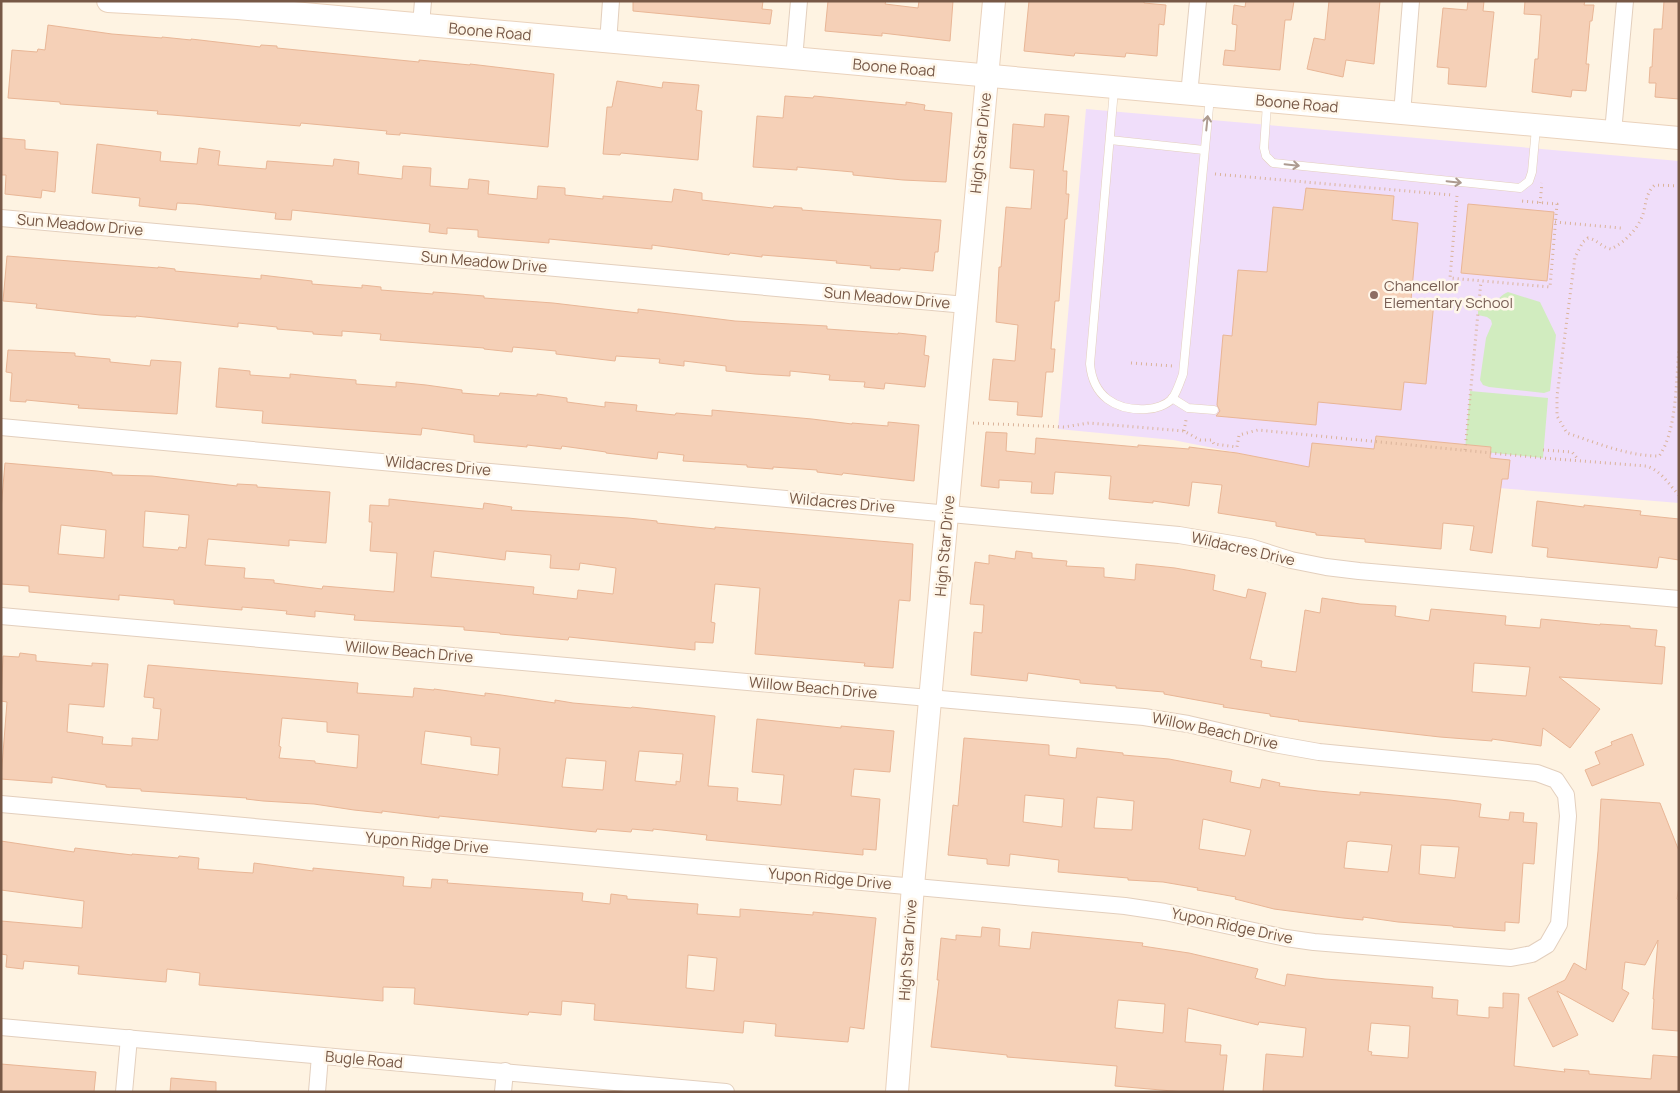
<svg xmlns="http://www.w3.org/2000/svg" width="1680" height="1093" viewBox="0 0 1680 1093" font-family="Manrope,sans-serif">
	<rect width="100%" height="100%" fill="#fef3e2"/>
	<polygon fill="#f0defa" points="1086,109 1679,161 1679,503 1353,476 1173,440 1058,429"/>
	<g fill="#d1ecbf">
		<path d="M1508 292 1540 302 1556 335 1550 391 1544 393 1489 387 1483 385 1480 380 1486 338 1492 324 1491 320 1487 317 1478 315V309C1497 312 1492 299 1508 292Z"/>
		<polygon points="1470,391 1548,398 1543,458 1465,450"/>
	</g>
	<g fill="#f5d0b7" stroke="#e9b696" fill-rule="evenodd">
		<polygon points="633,1 763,1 762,9 772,10 770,24 633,11"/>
		<polygon points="828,1 886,1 885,4 918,8 919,1 953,1 950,41 882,33 882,36 825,31"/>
		<polygon points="1029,1 1144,1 1144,3 1166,5 1164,25 1159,24 1157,56 1126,53 1125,57 1075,53 1074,56 1024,51"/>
		<polygon points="1246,1 1294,1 1291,20 1285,20 1280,70 1223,65 1225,50 1235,51 1237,25 1232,24 1234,5 1245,7"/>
		<polygon points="1329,1 1380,1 1374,64 1346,60 1343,77 1307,69 1314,38 1325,40"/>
		<polygon points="1468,1 1484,1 1483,11 1494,12 1486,87 1448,84 1449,68 1437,67 1443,8 1467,10"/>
		<polygon points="1525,1 1585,1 1584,5 1594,5 1592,21 1590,21 1586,64 1589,64 1586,91 1572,90 1571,97 1532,92 1535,59 1538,59 1541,18 1541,15 1524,14"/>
		<polygon points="1664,1 1679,1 1679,99 1655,97 1656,83 1649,83 1650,67 1652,67 1654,29 1662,29"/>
		<polygon points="48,25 112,34 162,38 162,37 191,40 191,39 260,47 261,45 277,46 277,48 419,62 419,60 470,65 470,64 554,74 548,147 400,133 400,135 386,134 387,131 301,123 300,126 172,115 157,114 158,111 60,104 60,102 8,98 12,50 37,52 38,49 45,50"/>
		<polygon points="617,81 662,88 663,82 699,85 696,110 702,111 698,160 621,153 620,155 603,154 607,107 612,107"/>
		<polygon points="785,96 813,98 814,96 906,105 906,102 925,105 924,110 952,113 946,182 903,180 853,175 853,172 797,167 797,170 753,167 757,116 783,118"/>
		<polygon points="1045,114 1069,116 1063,171 1067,171 1066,194 1069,194 1067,219 1065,219 1059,301 1055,301 1051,349 1055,349 1053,372 1046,372 1042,417 1017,415 1018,402 989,400 993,359 1015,361 1018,325 996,322 999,267 1001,267 1006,207 1031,209 1034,170 1010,168 1013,124 1044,127"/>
		<polygon points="1,138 25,140 25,149 58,152 55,192 42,190 41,198 5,194 6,175 1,175"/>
		<polygon points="97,144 161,152 160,161 197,164 199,148 220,151 218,165 266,169 267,161 333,166 334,159 359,162 358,174 402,179 403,166 431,168 430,186 468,189 469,179 489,181 488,194 537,199 538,186 565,188 565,195 603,199 603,196 672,202 674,189 702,193 702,200 773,208 774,206 802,208 802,210 941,220 938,252 935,252 933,271 900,268 900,270 870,268 871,266 836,263 837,261 762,255 762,257 730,253 729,255 652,245 652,249 549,239 549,243 478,237 478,230 447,228 447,234 429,232 430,224 292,210 291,220 275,219 276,213 195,204 177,203 176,210 139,206 140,198 92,193"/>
		<polygon points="1306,188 1394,196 1392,220 1418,223 1411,300 1434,302 1426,384 1404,382 1401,410 1318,402 1316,425 1216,416 1220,411 1217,405 1223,335 1232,336 1238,270 1267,272 1273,207 1303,210"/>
		<polygon points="1468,204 1554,212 1547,281 1461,273"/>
		<polygon points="7,256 158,268 158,267 175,269 175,271 261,279 261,275 312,281 312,284 362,288 362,285 381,287 381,290 433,294 433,292 447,293 484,296 484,298 553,303 638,313 638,309 735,321 809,325 827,326 827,329 898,334 898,333 926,336 924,355 929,356 925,387 885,383 884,389 864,387 865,382 829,380 830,375 790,371 790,376 755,374 726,371 726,366 684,361 684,366 659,363 660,359 616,356 615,361 556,354 556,351 513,347 512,352 484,349 484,348 380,340 381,334 342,331 342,336 313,334 313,332 277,329 277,327 238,323 238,327 136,316 136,317 100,315 36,308 37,304 3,301"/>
		<polygon points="8,350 75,353 75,356 110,359 110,362 150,366 151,360 181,362 177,414 78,408 79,405 26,400 26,402 10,401 12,373 6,372"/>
		<polygon points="219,368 250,371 250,375 290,378 290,374 321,377 356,380 356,384 396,387 396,382 426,385 462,390 462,393 499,396 500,393 537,396 537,394 567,398 567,402 605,407 605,402 637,405 636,411 675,415 676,413 712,416 712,410 812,419 852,424 852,423 888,426 888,422 919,425 914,481 843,473 842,475 817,472 817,470 773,467 773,469 747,467 747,465 683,461 684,455 658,452 657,459 606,453 606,452 562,446 561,449 527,445 527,447 474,442 474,435 422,428 421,435 262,423 263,411 216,407"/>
		<polygon points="986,432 1007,433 1006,451 1035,454 1036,438 1138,447 1138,445 1189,449 1189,447 1237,453 1309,467 1312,443 1374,449 1376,436 1491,447 1490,458 1510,460 1508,479 1502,479 1492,553 1470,550 1474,526 1443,523 1441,549 1365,542 1365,539 1316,535 1316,533 1276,526 1276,522 1218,513 1222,485 1192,482 1189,506 1153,501 1153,503 1109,499 1111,476 1055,472 1053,494 1031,493 1032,482 999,480 999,488 981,486"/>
		<path d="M5 463 97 471 112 473V475L152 476 237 486V484L257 485V487L330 492 326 543 289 540V546L208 539 205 565 245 568 244 578 274 580V583L322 589 323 586 394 592 397 553 370 551 372 522H369L370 505 389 506V499L483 509 484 503 512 507 511 510 628 518 657 521V523L715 529V527L913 544 910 601 899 600 893 668 864 666 865 663 755 654 760 588 715 584 711 622 715 623 713 643 695 642V650L569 637 568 640 500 634V633L464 630V627L354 620 355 615 315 611V617L286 614 287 611 242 607V610L174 604V600L119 595V600L29 592V586L1 584V510ZM145 511 189 515 186 548 179 547 178 550 143 547ZM61 525 106 530 104 558 58 554ZM434 551 505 560 506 551 551 555 550 568 579 570 580 563 616 568 613 594 578 590 577 599 533 594 534 587 431 577Z"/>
		<polygon points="1537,501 1584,507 1584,505 1641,511 1640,515 1679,519 1679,560 1659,557 1657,568 1547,557 1548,548 1532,546"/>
		<path d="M1016 551 1032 553V558L1067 561 1066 566 1104 568V577L1135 580 1136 564 1175 568 1215 575 1213 590 1246 598 1248 589 1266 593 1250 659 1262 661 1261 667 1296 672 1305 610 1320 613 1322 598 1360 604 1396 606 1395 616 1429 621 1431 609 1506 616 1505 625 1540 628 1541 619 1600 625V624L1630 626V628L1657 630 1655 646 1665 647 1662 684 1559 677 1600 709 1570 748 1543 728 1541 746 1492 739V741L1440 737 1298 721 1299 720 1270 716V714L1223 707 1224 705 1164 694V692L1116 688V686L1080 683V680L1028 673 1027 681 971 675 974 632 982 633 984 605 970 604 975 562 989 564V555L1015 559ZM1474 663 1530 667 1526 696 1472 692Z"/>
		<path d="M20 653 36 655V661L92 666V663L108 664 104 707 69 704 67 732 103 737 102 744 132 746V738L158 740 161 709 153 708 154 698 144 697 148 665 358 683 357 693 413 697 414 688 434 690V689L485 696V693L501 695 555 703V700L573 703 631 708 632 707 715 716 708 786 738 788 737 801 781 805 784 775 752 772 757 719 841 728V726L894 731 890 772 854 769 851 796 880 799 876 850 863 849V855L706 840 707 835 653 829V831L632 829 631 832 597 829 596 832 439 816V818L382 811V813L354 810 314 804 263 801 246 799 247 798 141 791V789L106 787V785L52 777V783L1 779 7 702 1 701 3 656 19 657ZM282 718 327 722V732L359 735 357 768 315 763V761L279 758 281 747 279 746ZM425 731 471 737V745L500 748 498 775 421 764ZM639 751 683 754 680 782 676 781V785L635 781ZM566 758 606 761 603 790 562 787Z"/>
		<polygon points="1632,734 1644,765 1592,786 1585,770 1600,764 1595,752 1612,745 1611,742"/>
		<path d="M964 738 1049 745V755L1076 758 1077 748 1123 753V755L1169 759 1232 771 1230 782 1260 788 1262 779 1280 783 1279 786 1318 791 1360 795V792L1450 800 1481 804 1479 817 1509 820 1510 812 1524 813 1523 822 1537 823 1534 864 1523 863 1519 923 1505 922V931L1453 927V926L1398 922 1363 917V920L1343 918 1274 909 1235 899 1236 897 1197 890 1198 888 1163 882 1128 880V878L1058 872 1059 860 1010 854 1009 866 987 864V859L948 855 953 805 958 806ZM1025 795 1064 799 1062 827 1023 822ZM1097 797 1134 801 1132 830 1094 828ZM1203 819 1251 830 1245 856 1199 849ZM1350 841 1392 845 1388 872 1344 868 1347 842ZM1421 845 1459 847 1455 878 1419 874Z"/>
		<polygon points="1601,799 1660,803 1679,851 1679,886 1677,899 1679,900 1679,1031 1652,1029 1654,999 1653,999 1658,940 1645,965 1625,962 1622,989 1629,993 1613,1022 1557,991 1578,1035 1553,1047 1528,998 1565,980 1574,963 1586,970 1598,851"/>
		<path d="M1 841 74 852 75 848 132 855V854L178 858 179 856 199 858 198 869 237 872 253 873 254 863 313 871V868L404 877 403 886 431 888 432 879 448 880 447 883 583 893 582 901 610 904 611 894 627 896V899L698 904 697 914 740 917V909L813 915V912L876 918 864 1029 850 1027 848 1042 775 1036 776 1024 744 1021 743 1033 594 1020 595 1004 562 1001 561 1015 529 1012 528 1015 414 1004 415 988 383 987V1001L199 985 200 973 167 969 166 982 78 974 79 966 24 961 23 969 6 967 7 955 1 954V921L82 928 84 901 1 890ZM688 955 717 958 714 991 686 988Z"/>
		<path d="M982 927 1000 929 999 946 1030 949 1032 932 1143 943 1142 946 1189 953 1258 969 1255 978 1285 986 1287 974 1325 979 1433 987 1432 998 1458 1000 1457 1015 1489 1018V1007L1503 1008V993L1519 994 1514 1066 1565 1072 1564 1069 1589 1071V1074L1651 1079 1653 1055 1679 1057V1092H1263L1266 1054 1303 1057 1306 1028 1259 1022 1258 1025 1188 1008 1185 1042 1221 1045 1220 1055H1227L1223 1092H1184L1115 1086 1117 1066 1007 1057V1055L931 1047 939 980H937L941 938 956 940V935L981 937ZM1118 1000 1165 1004 1163 1033 1115 1028ZM1371 1023 1410 1026 1408 1058 1371 1055 1372 1052 1368 1051Z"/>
		<polygon points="1,1064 96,1072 94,1092 1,1092"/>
		<polygon points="171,1078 216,1082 216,1092 170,1092"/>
	</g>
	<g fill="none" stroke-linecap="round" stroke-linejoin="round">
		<g stroke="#e3cfbd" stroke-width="9">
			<g id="lane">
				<path d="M1114 90 1090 364C1093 396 1115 411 1147 409 1155 409 1166 405 1172 399 1177 392 1180 382 1183 374L1210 97"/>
				<polyline points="1267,104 1264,148 1266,156 1273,163 1520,188 1529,181 1532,172 1536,128"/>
				<polyline points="1110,140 1204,150"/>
				<polyline points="1172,398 1188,408 1214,410"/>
			</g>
		</g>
		<g stroke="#e3cfbd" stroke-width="18">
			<g id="street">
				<polyline points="421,25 423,1"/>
				<polyline points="608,43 611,1"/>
				<polyline points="794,59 799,1"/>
				<polyline points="1189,95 1198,1"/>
				<polyline points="1402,114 1411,1"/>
				<polyline points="1613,132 1625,1"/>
				<polyline points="1,218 966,305"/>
				<polyline points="1,427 1179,535 1250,547 1291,560 1326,567 1359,571 1679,599"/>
				<polyline points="1,616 1144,717 1188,724 1274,744 1319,752 1537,773 1556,780 1566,795 1568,816 1559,924 1547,945 1532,954 1511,958 1314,942 1286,938 1165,912 1125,906 1,804"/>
				<polyline points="1,1027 726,1092"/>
				<polyline points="124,1092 129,1038"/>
				<polyline points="317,1092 320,1056"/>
				<polyline points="503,1092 505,1071"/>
			</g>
		</g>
		<g stroke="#ead2bc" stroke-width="24">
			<g id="secondary">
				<polyline points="108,1 238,8 1679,138"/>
				<polyline points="897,1092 913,886 994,1"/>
			</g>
		</g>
		<g stroke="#dab39a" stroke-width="3" stroke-dasharray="1 4" stroke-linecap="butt">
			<polyline points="1215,174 1452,195"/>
			<path d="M1679 186 1655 185C1646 192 1646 204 1643 214 1638 229 1625 242 1611 249 1601 247 1598 240 1588 238L1583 242 1575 257 1557 396V416L1567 433C1597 443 1627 456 1659 456 1677 432 1676 379 1679 349"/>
			<polyline points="1457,196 1450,278 1550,287 1557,204 1521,201"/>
			<polyline points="1540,203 1542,183"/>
			<polyline points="1555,222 1621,228"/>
			<polyline points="1131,363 1173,366"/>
			<path d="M973 423 1064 427 1089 423 1184 431 1200 440H1212L1214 444 1237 447 1239 435 1258 430 1543 458 1646 466C1661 470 1669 485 1679 495"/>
			<polyline points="1184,431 1186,420"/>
			<polyline points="1465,450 1481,281"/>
			<polyline points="1543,450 1572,452 1577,458"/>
		</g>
		<use href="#lane" stroke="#fff" stroke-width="8"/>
		<use href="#street" stroke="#fff" stroke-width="16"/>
		<use href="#secondary" stroke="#fff" stroke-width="22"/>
	</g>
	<defs><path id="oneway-shaft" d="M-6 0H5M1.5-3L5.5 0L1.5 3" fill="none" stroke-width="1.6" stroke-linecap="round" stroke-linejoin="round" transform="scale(1.25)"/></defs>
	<g stroke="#ad9b90">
		<use href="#oneway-shaft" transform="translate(1207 123) rotate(-84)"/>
		<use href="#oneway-shaft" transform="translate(1292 165) rotate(6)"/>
		<use href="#oneway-shaft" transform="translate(1454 182) rotate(6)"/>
	</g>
	<circle fill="#8d6e63" stroke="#fff7ea" stroke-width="2" cx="1374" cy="295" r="5"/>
	<g text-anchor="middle" stroke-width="5" stroke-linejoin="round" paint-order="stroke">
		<g font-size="15" fill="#775846" stroke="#fff7ea">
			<text transform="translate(490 32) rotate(5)" y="5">Boone Road</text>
			<text transform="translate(894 68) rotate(5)" y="5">Boone Road</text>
			<text transform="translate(1297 104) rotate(5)" y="5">Boone Road</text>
			<text transform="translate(981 143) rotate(-84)" y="5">High Star Drive</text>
			<text transform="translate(80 225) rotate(5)" y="5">Sun Meadow Drive</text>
			<text transform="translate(484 262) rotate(5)" y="5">Sun Meadow Drive</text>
			<text transform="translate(887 298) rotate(5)" y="5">Sun Meadow Drive</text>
			<text transform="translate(438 466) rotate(5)" y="5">Wildacres Drive</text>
			<text transform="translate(842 503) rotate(5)" y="5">Wildacres Drive</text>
			<text transform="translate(945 546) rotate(-85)" y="5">High Star Drive</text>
			<text transform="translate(1243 549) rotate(13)" y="5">Wildacres Drive</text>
			<text transform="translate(409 652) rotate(5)" y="5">Willow Beach Drive</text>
			<text transform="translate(813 688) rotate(5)" y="5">Willow Beach Drive</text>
			<text transform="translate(1215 731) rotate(12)" y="5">Willow Beach Drive</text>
			<text transform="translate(427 843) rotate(5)" y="5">Yupon Ridge Drive</text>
			<text transform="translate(830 879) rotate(5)" y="5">Yupon Ridge Drive</text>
			<text transform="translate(1232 926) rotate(12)" y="5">Yupon Ridge Drive</text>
			<text transform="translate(908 950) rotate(-86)" y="5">High Star Drive</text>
			<text transform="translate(364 1060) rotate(5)" y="5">Bugle Road</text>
		</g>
		<g font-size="15" fill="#785e54" stroke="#fff7ea" text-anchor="start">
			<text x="1384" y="291">Chancellor<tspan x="1384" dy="17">Elementary School</tspan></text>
		</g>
	</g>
	<rect width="1680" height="1093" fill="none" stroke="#775846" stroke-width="5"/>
</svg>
